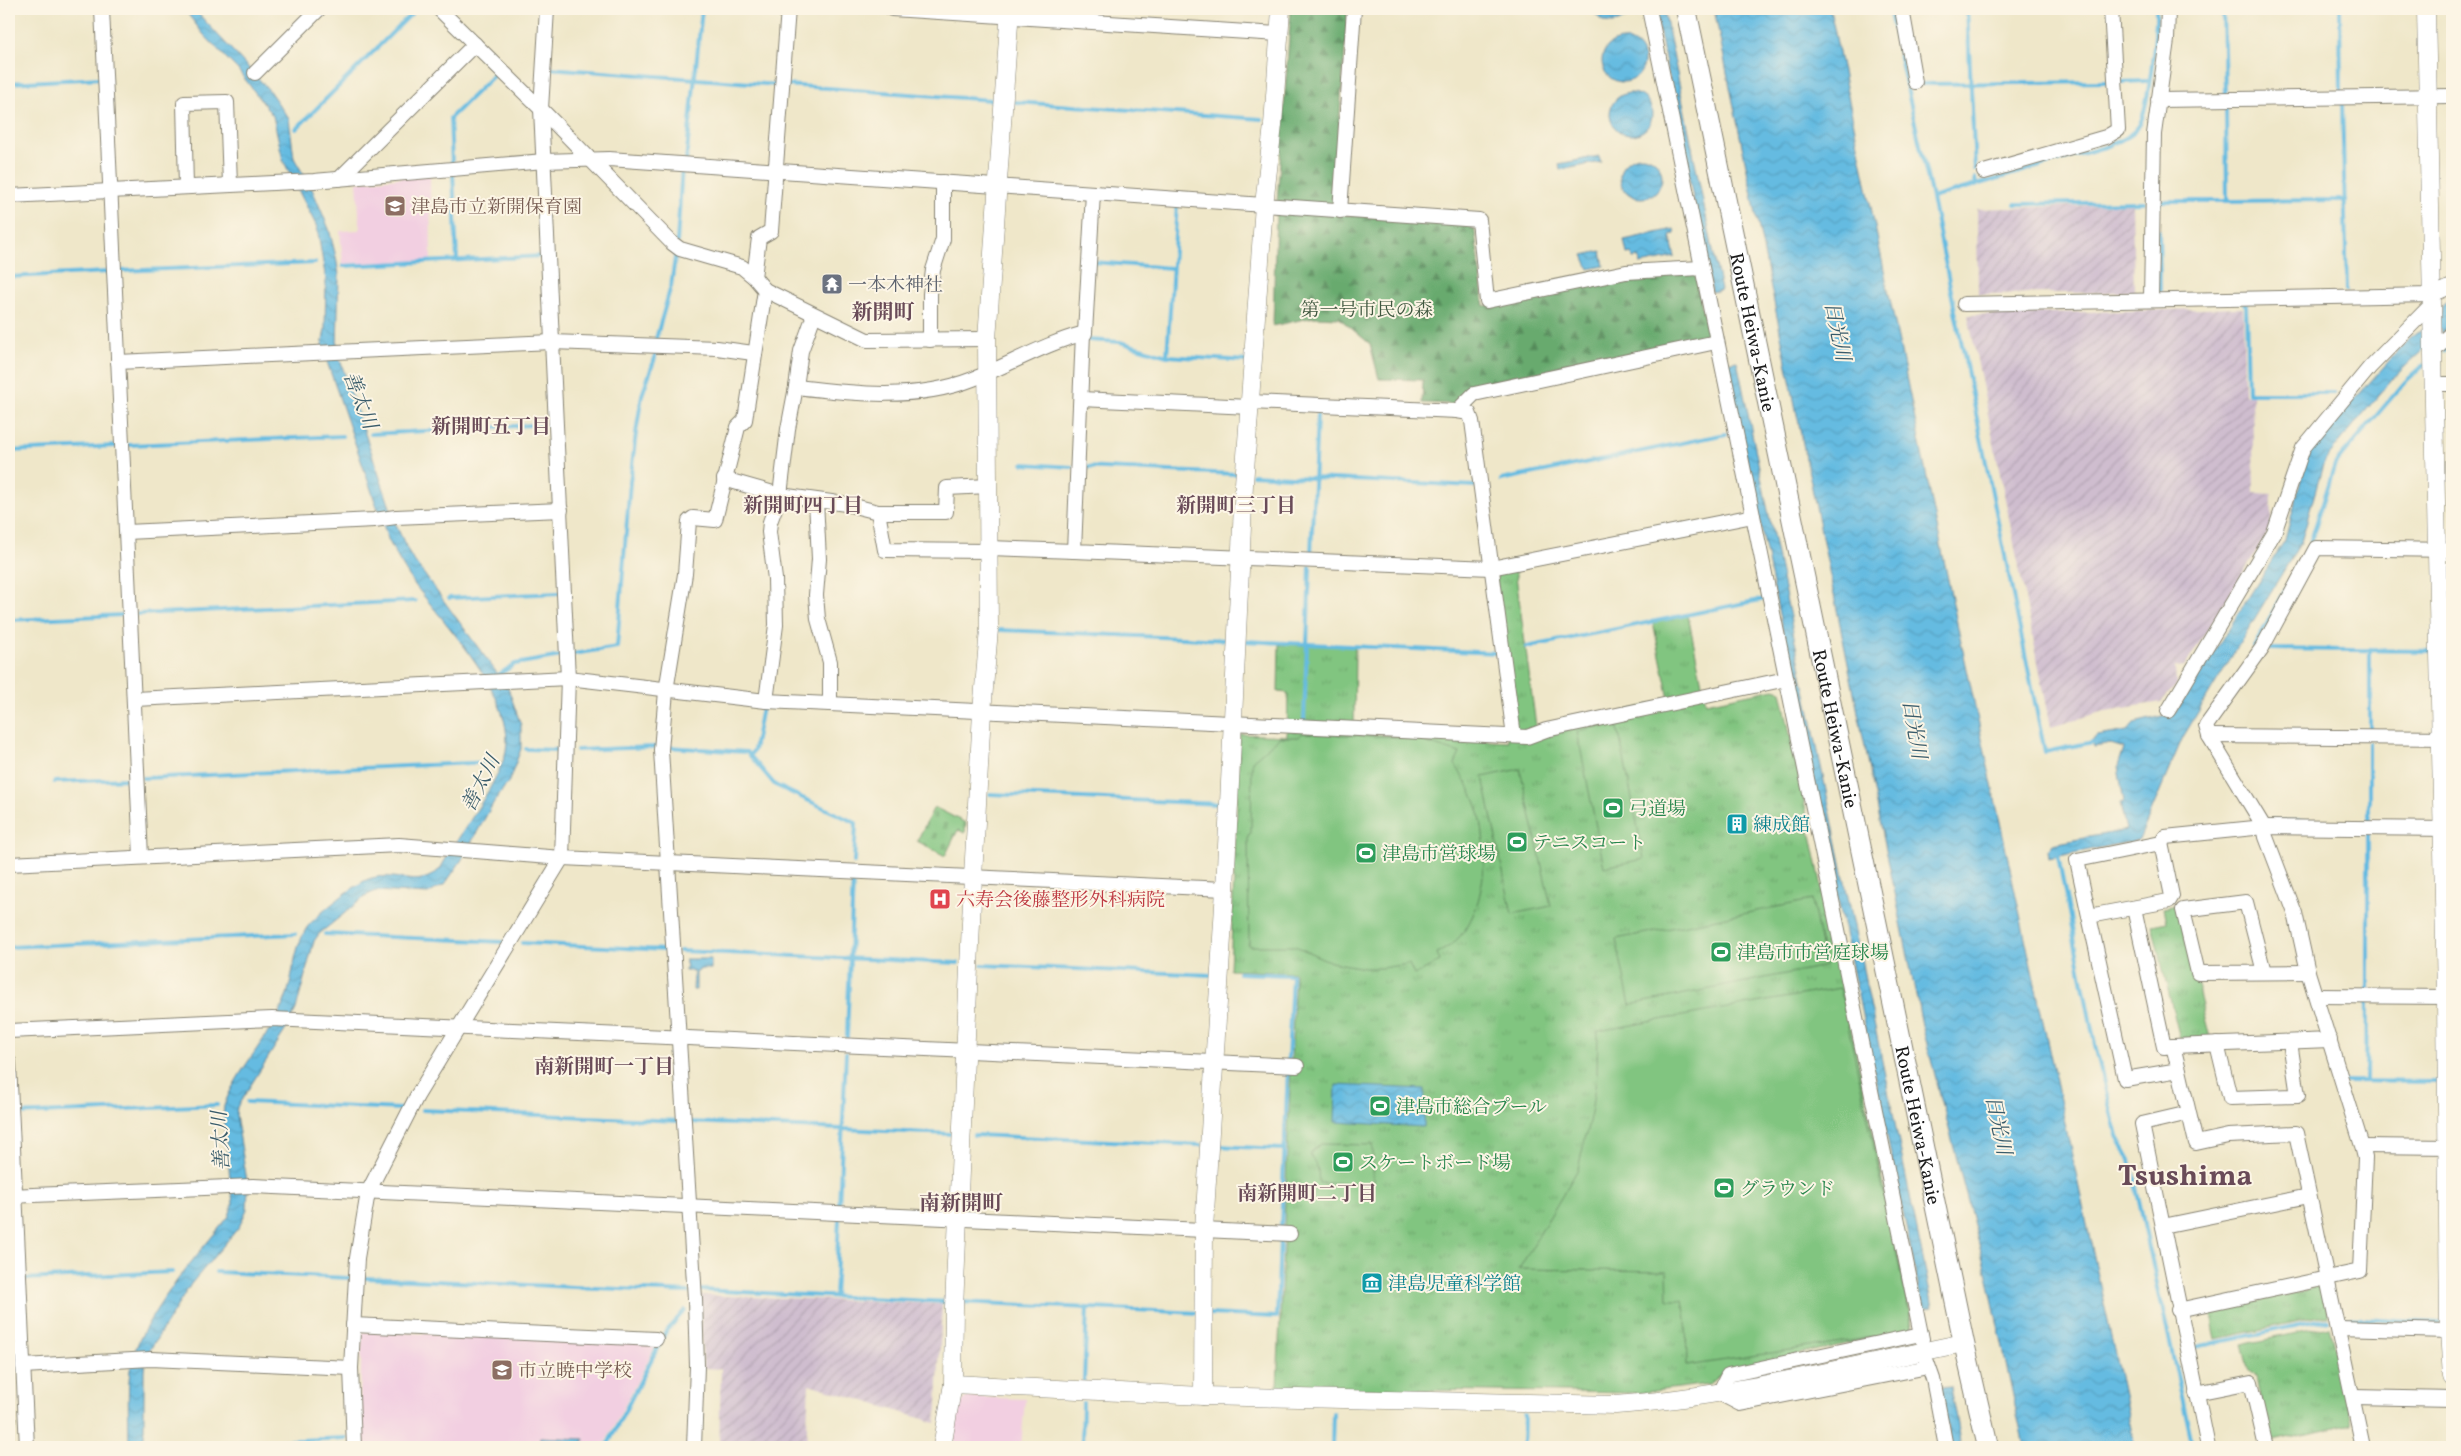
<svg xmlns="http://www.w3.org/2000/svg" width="2461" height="1456" viewBox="0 0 2461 1456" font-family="Vollkorn,'Noto Serif JP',serif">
	<defs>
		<pattern id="industrial-furrows" width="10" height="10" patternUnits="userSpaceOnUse" patternTransform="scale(1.25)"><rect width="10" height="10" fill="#cfbdcf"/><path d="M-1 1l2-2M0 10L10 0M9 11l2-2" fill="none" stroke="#b1a2b1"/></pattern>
		<pattern id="grass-tufts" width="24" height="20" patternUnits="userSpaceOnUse" patternTransform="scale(1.25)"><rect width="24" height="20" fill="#81c580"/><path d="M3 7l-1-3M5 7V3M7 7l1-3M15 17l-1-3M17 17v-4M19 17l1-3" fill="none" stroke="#6fa96e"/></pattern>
		<pattern id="forest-firs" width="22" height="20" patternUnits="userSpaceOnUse" patternTransform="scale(1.25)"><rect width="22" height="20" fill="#68aa6e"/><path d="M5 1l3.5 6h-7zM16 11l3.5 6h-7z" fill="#558a5a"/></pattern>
		<pattern id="cemetery-stones" width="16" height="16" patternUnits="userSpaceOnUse" patternTransform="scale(1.25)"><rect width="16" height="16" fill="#81c580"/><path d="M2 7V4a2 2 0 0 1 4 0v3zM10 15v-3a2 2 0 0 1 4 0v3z" fill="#6fa96e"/></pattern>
		<pattern id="water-waves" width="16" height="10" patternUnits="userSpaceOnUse" patternTransform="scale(1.25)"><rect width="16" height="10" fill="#65bbe1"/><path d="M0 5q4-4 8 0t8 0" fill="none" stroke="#57a0c0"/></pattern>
	</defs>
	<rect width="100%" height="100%" fill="#fcf5e5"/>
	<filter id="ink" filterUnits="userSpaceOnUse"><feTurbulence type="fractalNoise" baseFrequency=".02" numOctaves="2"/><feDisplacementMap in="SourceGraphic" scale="10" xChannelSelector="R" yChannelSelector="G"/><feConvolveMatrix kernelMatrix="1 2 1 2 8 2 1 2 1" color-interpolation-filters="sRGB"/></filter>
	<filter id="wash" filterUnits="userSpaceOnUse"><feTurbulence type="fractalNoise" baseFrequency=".0096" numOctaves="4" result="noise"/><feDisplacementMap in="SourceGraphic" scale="20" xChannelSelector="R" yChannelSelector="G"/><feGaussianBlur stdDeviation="1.12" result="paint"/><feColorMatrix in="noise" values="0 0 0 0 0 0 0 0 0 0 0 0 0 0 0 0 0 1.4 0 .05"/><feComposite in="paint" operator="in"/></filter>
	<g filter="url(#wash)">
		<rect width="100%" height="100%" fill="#efe7c9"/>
		<g fill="#f2cfe1">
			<polygon points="430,175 431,260 343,264 340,231 360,230 357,182"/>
			<polygon points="362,1332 658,1341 603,1447 362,1447 360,1399"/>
			<polygon points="967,1397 1025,1399 1021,1447 953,1447 959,1405"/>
		</g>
		<g fill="url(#industrial-furrows)">
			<polygon points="2132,204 2134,292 1978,294 1977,209"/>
			<polygon points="2243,308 2244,395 2252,395 2254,493 2272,494 2271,528 2185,666 2175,667 2176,685 2161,702 2105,711 2051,727 1968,315"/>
			<polygon points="700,1295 942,1304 936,1423 809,1384 806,1447 719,1447 721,1369 703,1368"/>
		</g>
		<g fill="url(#grass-tufts)" stroke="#4e704e">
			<polygon points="1515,568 1536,726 1542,735 1669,699 1653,622 1688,615 1706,703 1774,689 1781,691 1914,1329 1727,1370 1710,1384 1638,1393 1277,1388 1295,973 1230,970 1240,734 1287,736 1288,693 1278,692 1279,644 1355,647 1354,733 1508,741 1496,572"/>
			<polygon points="2177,905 2210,1038 2180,1039 2152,925 2167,922 2164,908"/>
			<polygon points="2321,1287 2328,1315 2216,1339 2210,1311"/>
			<polygon points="2329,1326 2352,1424 2269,1443 2256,1377 2249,1371 2242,1345"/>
		</g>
		<g fill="url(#forest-firs)" stroke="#426345">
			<polygon points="1291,9 1348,9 1333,205 1277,202"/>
			<polygon points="1276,210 1474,224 1484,306 1612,278 1695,273 1708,336 1704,340 1465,390 1453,404 1422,403 1423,380 1379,379 1370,344 1339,318 1314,317 1273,326"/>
		</g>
		<polygon fill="url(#cemetery-stones)" stroke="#4e704e" points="934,807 966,823 965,833 958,830 945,856 917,841"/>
		<g fill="#81c580" stroke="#4e704e">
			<polygon points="1617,723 1644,859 1604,867 1577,731"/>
			<path d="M1302 733 1393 737 1421 741 1460 753 1455 764C1464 779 1473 793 1478 809 1491 853 1486 933 1437 953L1440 961 1414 975 1409 964 1381 968H1364L1331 962 1295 946H1249L1248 835 1251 833 1252 761 1280 737H1299Z"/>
			<polygon points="1520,769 1551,906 1512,914 1483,777"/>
			<polygon points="1812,900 1825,966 1630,1005 1616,939"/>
			<polygon points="1840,988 1913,1331 1687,1366 1686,1319 1683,1300 1668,1300 1667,1271 1519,1269 1578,1169 1591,1113 1597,1074 1598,1031"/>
			<polygon points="1321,1144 1373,1145 1373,1183 1319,1183 1318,1170 1310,1154 1315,1148"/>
		</g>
		<g fill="url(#water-waves)" stroke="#406c7e">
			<path d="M184 9H194L268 89 289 119 294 158 312 189 329 229 336 257 339 275 337 347 339 357 396 525 410 555 508 688 521 725V749L509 781 495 800 461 861 445 884 428 894 376 891 367 895 319 934 314 941 296 1009 288 1026 237 1107 236 1115 248 1187 247 1209 239 1227 191 1284 146 1356 144 1371V1447H129C129 1422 127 1395 130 1370 136 1323 199 1253 229 1216L233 1203 223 1117 224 1106C235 1073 268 1039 283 1005 294 981 292 952 306 929 313 918 347 891 358 885 362 882 367 879 372 878 398 871 417 891 440 869 459 834 489 797 503 761 525 706 447 627 415 585 405 570 396 556 388 539L322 347 325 329 326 280 317 227 283 160 273 116 238 70 204 35Z"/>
			<path d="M1593 9H1633C1624 26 1601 29 1593 9Z"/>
			<polygon points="1655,9 1664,9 1721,290 1712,292"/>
			<polygon points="1714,9 1830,9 1957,623 2135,1447 2024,1447 1988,1279 1922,1025"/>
			<circle cx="1623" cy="61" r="21"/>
			<circle cx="1631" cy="114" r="21"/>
			<polygon points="1599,156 1601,162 1560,170 1559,164"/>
			<circle cx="1641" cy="177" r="21"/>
			<polygon points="1674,229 1675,234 1670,235 1675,257 1640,264 1639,257 1633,258 1632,253 1627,254 1624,240"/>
			<polygon points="1601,251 1604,266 1589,269 1583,255"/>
			<path d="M2452 297C2452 329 2451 326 2425 344V348L2392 379 2324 461 2301 542 2183 737 2139 840 2049 858 2048 850 2053 844 2126 830 2120 803 2124 802 2118 766 2124 748 2111 744 2094 747 2092 740 2098 736 2127 731 2134 723 2175 713 2285 540 2309 450 2405 343 2442 314 2443 305Z"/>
			<polygon points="1737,361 1933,1307 1923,1309 1727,363"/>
			<polygon points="686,959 711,959 711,969 701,969 696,973 696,990 693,990 694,971 685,971"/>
			<polygon points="1336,1085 1425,1089 1424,1127 1335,1122"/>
			<polygon points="1950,1386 1961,1447 1951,1447 1940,1387"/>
			<polygon points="540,1437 584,1439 583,1447 539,1447"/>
		</g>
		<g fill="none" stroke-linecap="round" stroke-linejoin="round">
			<g stroke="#65bbe1" stroke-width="4">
				<polyline points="1889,9 1932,198 2045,752 2098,741"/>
				<polyline points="1967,9 1975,169"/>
				<polyline points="2223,9 2225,93"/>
				<polyline points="2340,9 2341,92"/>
				<polyline points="548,68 778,85"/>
				<polyline points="2121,82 2148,81"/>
				<polyline points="9,83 101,78"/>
				<polyline points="1920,84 2110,82"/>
				<polyline points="786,85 991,100"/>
				<polyline points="1015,102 1262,119"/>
				<polyline points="2342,104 2347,290"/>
				<polyline points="296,129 416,9"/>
				<polyline points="686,161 702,9"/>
				<polyline points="452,164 450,118 496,73"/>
				<polyline points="453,174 457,260"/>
				<polyline points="1975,178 1976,186"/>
				<path d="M1932 198 2108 146C2118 141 2131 137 2138 127 2148 115 2157 28 2156 9"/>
				<polyline points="2227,201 2345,200"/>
				<polyline points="2015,204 2144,202"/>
				<polyline points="2159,204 2158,201 2227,201 2226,107"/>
				<polyline points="2159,231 2160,293"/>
				<polyline points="677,242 682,167"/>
				<polyline points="1092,262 1172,268"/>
				<polyline points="343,266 543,256"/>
				<polyline points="119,271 315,263"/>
				<polyline points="9,277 108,272"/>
				<polyline points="2244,304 2246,304 2248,393 2334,393"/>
				<polyline points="1088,340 1120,342 1167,356 1248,361"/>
				<polyline points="655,342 671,286 676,251"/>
				<polyline points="2445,351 2452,343"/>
				<polyline points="1167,356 1177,204"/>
				<polyline points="371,434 550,424"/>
				<polyline points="129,445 342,436"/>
				<polyline points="9,451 116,446"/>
				<polyline points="1023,464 1072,467"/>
				<polyline points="1082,467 1236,474"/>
				<polyline points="1253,475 1475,486"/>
				<polyline points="1501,480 1726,434"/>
				<polyline points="2309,547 2335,464 2405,382 2424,365"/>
				<polyline points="1311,555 1317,415"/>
				<polyline points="449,598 559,593"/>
				<polyline points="138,614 415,601"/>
				<polyline points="9,620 123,615"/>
				<polyline points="1000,630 1227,640"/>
				<polyline points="1244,641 1498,653"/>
				<polyline points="1527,647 1765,599"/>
				<polyline points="2254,647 2302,560"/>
				<polyline points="2269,649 2431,651"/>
				<polyline points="2447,651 2452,651"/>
				<polyline points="573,654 617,647 630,482 636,433 642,395 655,358 655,349"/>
				<polyline points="497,676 515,664 561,656"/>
				<polyline points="1304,720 1310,567"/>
				<polyline points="2370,731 2370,650"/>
				<polyline points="2369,743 2369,823"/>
				<polyline points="668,747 747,752 775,785 856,823 854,862"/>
				<polyline points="526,749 558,750"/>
				<polyline points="577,750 655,747"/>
				<polyline points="750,755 754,750 762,707"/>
				<polyline points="143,778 494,762"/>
				<polyline points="54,782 129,779"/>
				<polyline points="990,794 1220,804"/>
				<polyline points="2271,820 2312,821"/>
				<polyline points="2057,851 2095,1045 2117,1137 2130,1160 2193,1447"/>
				<polyline points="325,934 503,942"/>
				<polyline points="522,943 666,950"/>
				<polyline points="9,947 295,934"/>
				<polyline points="680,951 958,963"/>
				<polyline points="982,965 1212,975"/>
				<polyline points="1239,973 1292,975 1288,1062"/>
				<polyline points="2368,991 2368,833"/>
				<polyline points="847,1037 853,879"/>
				<polyline points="2346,1081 2438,1082"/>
				<polyline points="2366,1081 2367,1001"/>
				<polyline points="247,1102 401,1109"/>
				<polyline points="422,1110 679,1121"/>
				<polyline points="17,1114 217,1105"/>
				<polyline points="690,1122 951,1134"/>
				<polyline points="974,1135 1201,1145"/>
				<polyline points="1217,1146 1284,1149"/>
				<polyline points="839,1206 846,1053"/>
				<polyline points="1281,1228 1288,1069"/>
				<polyline points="216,1272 349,1278"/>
				<polyline points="365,1278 688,1292"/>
				<polyline points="25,1279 172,1272"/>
				<polyline points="701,1290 950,1302"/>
				<polyline points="835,1297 839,1219"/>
				<polyline points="959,1302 1200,1313"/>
				<polyline points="1209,1314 1277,1317 1280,1240"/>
				<polyline points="2343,1318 2439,1323"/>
				<polyline points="2196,1347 2328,1319"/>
				<polyline points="1084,1380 1087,1308"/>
				<polyline points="236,1443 346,1438"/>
				<polyline points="608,1444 665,1333 685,1310"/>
				<polyline points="164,1447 220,1445"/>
				<polyline points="1082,1447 1083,1403"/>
				<polyline points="1332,1447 1333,1413"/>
				<polyline points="1523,1447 1524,1415"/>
				<polyline points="1927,1447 1940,1445"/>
			</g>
		</g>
	</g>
	<g filter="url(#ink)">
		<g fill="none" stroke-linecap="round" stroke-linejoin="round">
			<g stroke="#868272" stroke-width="16">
				<g id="minor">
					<polyline points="102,9 141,857"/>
					<polyline points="439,9 541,109 672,243 680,249 742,267 754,277 765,290 867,340 987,339"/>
					<polyline points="892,9 1279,34"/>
					<polyline points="1649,9 1922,1339"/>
					<polyline points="1902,9 1915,82"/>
					<polyline points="255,73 319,9"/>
					<polyline points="2158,100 2452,96"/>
					<polyline points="1984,172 2106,137 2118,130 2111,9"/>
					<polyline points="339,179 475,44"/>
					<polyline points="186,187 184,103 227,102 230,184"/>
					<polyline points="9,196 314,181 544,161 609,159 1479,220 1487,301 1626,272 1701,268"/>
					<polyline points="1340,211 1354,9"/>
					<polyline points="754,277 759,238 771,231 788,9"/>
					<polyline points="2151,299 2154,134 2167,40 2168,9"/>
					<polyline points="1964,304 2432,295 2452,286"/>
					<polyline points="1083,333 1074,551 1491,568 1753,516"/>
					<polyline points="930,340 930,294 933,270 943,239 943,182"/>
					<polyline points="2433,352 2452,333"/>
					<polyline points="118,362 552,342 717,348 753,353"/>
					<polyline points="2434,384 2452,384"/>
					<polyline points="796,387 801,351 814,315"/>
					<polyline points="1081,399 1250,407"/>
					<polyline points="1250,402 1457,411 1474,394 1716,342"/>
					<polyline points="1457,411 1469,413 1472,421 1514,736"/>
					<polyline points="724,479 780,495 846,504 878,512 946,512 947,488 989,486"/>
					<polyline points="816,501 819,559 816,595 818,619 830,662 830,704"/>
					<polyline points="878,512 885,550 989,551"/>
					<polyline points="127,532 374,520 396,517 561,510"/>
					<polyline points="989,548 1074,551"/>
					<polyline points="135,699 568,678 766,701 1527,737 1546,730 1786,679"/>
					<path d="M766 701 776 625 775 579 769 532 770 522 780 495 788 429 796 387C855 394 917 401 973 379 1011 364 1046 343 1085 333L1093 193"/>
					<polyline points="2168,711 2274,533 2303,448 2370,367 2433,303"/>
					<polyline points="2209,736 2452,738"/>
					<polyline points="2161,843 2172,896 2169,901 2089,916 2125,1079 2179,1070 2189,1113 2142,1124 2208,1447"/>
					<polyline points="9,864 399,845 562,858 1225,889"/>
					<polyline points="2134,908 2164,1047 2173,1046 2179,1070"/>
					<polyline points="2089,916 2077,860 2161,843 2165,837 2264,827 2452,829"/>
					<polyline points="2264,972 2246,902 2183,910 2198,973 2308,972"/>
					<polyline points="2316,996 2452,997"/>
					<polyline points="9,1031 272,1019 1297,1066"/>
					<polyline points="2217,1044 2230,1098 2298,1096 2290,1042"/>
					<polyline points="2173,1046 2330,1040"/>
					<polyline points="9,1062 27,1447"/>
					<polyline points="2189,1113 2196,1143 2228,1136 2296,1133 2363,1447"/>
					<polyline points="2362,1146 2452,1147"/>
					<polyline points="9,1196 253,1186 1290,1234"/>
					<polyline points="2163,1226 2309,1196"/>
					<polyline points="2178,1310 2360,1271 2365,1158 2362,1146 2308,972 2295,913 2266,837 2264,827 2209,736 2206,726 2262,648 2316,548 2452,550"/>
					<polyline points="353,1325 656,1339"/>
					<polyline points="2338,1328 2449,1331"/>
					<polyline points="1921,1334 1728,1375 1719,1393 1740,1404 1928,1367"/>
					<polyline points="1927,1362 1933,1379 1946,1447"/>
					<polyline points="23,1366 151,1359 351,1368"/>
					<polyline points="2196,1393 2251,1382 2266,1447"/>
					<polyline points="2353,1397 2452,1399"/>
					<polyline points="354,1447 351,1368 357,1258 368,1192 417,1096 562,858 568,678 541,109 547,9"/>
					<polyline points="694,1447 697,1366 695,1299 661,750 666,691 685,574 689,521 693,518 715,520 738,427 745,420 765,290"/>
				</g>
			</g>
			<g stroke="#868272" stroke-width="19">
				<g id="tertiary">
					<polyline points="2426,9 2446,997 2449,1331 2452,1377"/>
					<path d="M953 1384 1203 1396 1616 1405C1733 1397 1849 1366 1964 1343"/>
					<polyline points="1203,1396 1204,1229 1225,889 1244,484 1264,205 1273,125 1281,9"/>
					<polyline points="942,1447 953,1384 954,1307 973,877 982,712 989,629 987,339 1010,9"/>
				</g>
			</g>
			<g stroke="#868272" stroke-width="22">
				<g id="secondary">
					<path id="s1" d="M1686 9 1964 1343 1988 1447"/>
				</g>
			</g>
			<use href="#minor" stroke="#fff" stroke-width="14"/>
			<use href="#tertiary" stroke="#fff" stroke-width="18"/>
			<use href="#secondary" stroke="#fff" stroke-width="20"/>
		</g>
	</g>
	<defs>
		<g id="school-square" transform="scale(1.125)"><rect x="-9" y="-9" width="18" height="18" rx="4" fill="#8d6e63" stroke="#fcf5e5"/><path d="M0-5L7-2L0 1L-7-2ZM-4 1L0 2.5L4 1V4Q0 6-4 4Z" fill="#fff"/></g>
		<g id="temple-square" transform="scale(1.125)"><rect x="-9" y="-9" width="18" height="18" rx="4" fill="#6b7280" stroke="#fcf5e5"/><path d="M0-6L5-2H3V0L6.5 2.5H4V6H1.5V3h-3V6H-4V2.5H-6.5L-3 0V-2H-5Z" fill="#fff"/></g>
		<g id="stadium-square" transform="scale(1.125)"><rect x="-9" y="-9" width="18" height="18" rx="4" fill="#2e9e5b" stroke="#fcf5e5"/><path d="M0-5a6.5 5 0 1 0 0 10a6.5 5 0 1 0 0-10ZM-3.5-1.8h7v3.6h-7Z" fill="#fff"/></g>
		<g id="building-square" transform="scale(1.125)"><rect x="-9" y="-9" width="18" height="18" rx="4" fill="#0f9aa8" stroke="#fcf5e5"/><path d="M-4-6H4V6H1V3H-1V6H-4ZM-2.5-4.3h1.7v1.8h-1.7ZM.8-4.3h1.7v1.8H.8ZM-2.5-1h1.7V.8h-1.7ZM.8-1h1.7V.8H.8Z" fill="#fff"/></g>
		<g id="hospital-square" transform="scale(1.125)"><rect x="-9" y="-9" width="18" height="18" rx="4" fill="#e0444e" stroke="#fcf5e5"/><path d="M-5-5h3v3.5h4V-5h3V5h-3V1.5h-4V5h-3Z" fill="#fff"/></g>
		<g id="museum-square" transform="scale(1.125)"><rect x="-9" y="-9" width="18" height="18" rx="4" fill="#0f9aa8" stroke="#fcf5e5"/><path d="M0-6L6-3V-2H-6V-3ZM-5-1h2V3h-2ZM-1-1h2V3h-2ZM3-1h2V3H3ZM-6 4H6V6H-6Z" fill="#fff"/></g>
	</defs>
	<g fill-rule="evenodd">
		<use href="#school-square" x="395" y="206"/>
		<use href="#temple-square" x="832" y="284"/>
		<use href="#stadium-square" x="1613" y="808"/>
		<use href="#building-square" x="1737" y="824"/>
		<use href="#stadium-square" x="1517" y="842"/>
		<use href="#stadium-square" x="1366" y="853"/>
		<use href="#hospital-square" x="940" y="899"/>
		<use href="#stadium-square" x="1721" y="952"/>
		<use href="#stadium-square" x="1380" y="1106"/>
		<use href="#stadium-square" x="1343" y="1162"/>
		<use href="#stadium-square" x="1724" y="1188"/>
		<use href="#museum-square" x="1372" y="1283"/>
		<use href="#school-square" x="502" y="1370"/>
	</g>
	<g text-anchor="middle" stroke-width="4" stroke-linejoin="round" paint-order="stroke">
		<g font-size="19" fill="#785e54" stroke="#fcf5e5" text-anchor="start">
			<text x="411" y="213">津島市立新開保育園</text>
			<text x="518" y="1377">市立暁中学校</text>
		</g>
		<g font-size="19" fill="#5b616d" stroke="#fcf5e5" text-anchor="start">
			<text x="848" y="291">一本木神社</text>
		</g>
		<g font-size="19" fill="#3f573f" stroke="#fcf5e5">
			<text x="1367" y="316">第一号市民の森</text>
		</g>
		<g font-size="19" fill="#1c1c1c" stroke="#fcf5e5">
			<text dy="7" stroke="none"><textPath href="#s1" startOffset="330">Route Heiwa-Kanie</textPath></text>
			<text dy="7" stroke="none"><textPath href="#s1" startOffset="735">Route Heiwa-Kanie</textPath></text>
			<text dy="7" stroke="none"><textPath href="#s1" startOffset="1140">Route Heiwa-Kanie</textPath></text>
		</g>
		<g font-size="19" fill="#27864d" stroke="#fcf5e5" text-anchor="start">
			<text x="1629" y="815">弓道場</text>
			<text x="1533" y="849">テニスコート</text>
			<text x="1382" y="860">津島市営球場</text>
			<text x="1737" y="959">津島市市営庭球場</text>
			<text x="1396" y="1113">津島市総合プール</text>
			<text x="1359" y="1169">スケートボード場</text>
			<text x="1740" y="1195">グラウンド</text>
		</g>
		<g font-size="19" fill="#0d838f" stroke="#fcf5e5" text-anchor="start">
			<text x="1753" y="831">練成館</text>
			<text x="1388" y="1290">津島児童科学館</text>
		</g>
		<g font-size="19" fill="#be3a42" stroke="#fcf5e5" text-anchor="start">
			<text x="956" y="906">六寿会後藤整形外科病院</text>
		</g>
		<g font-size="20" font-style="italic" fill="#395c6b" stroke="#fcf5e5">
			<text transform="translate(1838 331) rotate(78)" y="7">日光川</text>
			<text transform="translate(361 400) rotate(69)" y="7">善太川</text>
			<text transform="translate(1915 729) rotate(80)" y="7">日光川</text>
			<text transform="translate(480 783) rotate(-63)" y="7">善太川</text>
			<text transform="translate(1999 1125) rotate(78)" y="7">日光川</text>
			<text transform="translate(220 1141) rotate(-93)" y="7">善太川</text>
		</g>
		<g font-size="20" font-weight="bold" fill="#694b58" stroke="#fcf5e5">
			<text x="491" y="433">新開町五丁目</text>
			<text x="803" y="512">新開町四丁目</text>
			<text x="1236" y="512">新開町三丁目</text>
			<text x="604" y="1073">南新開町一丁目</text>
			<text x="1307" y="1200">南新開町二丁目</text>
		</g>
		<g font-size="21" font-weight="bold" fill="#694b58" stroke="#fcf5e5">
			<text x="883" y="319">新開町</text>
			<text x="961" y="1210">南新開町</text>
		</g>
		<g font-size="29" font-weight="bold" fill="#694b58" stroke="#fcf5e5">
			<text x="2185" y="1185">Tsushima</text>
		</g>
	</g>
	<rect width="2461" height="1456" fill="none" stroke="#fcf5e5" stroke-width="30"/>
</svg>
